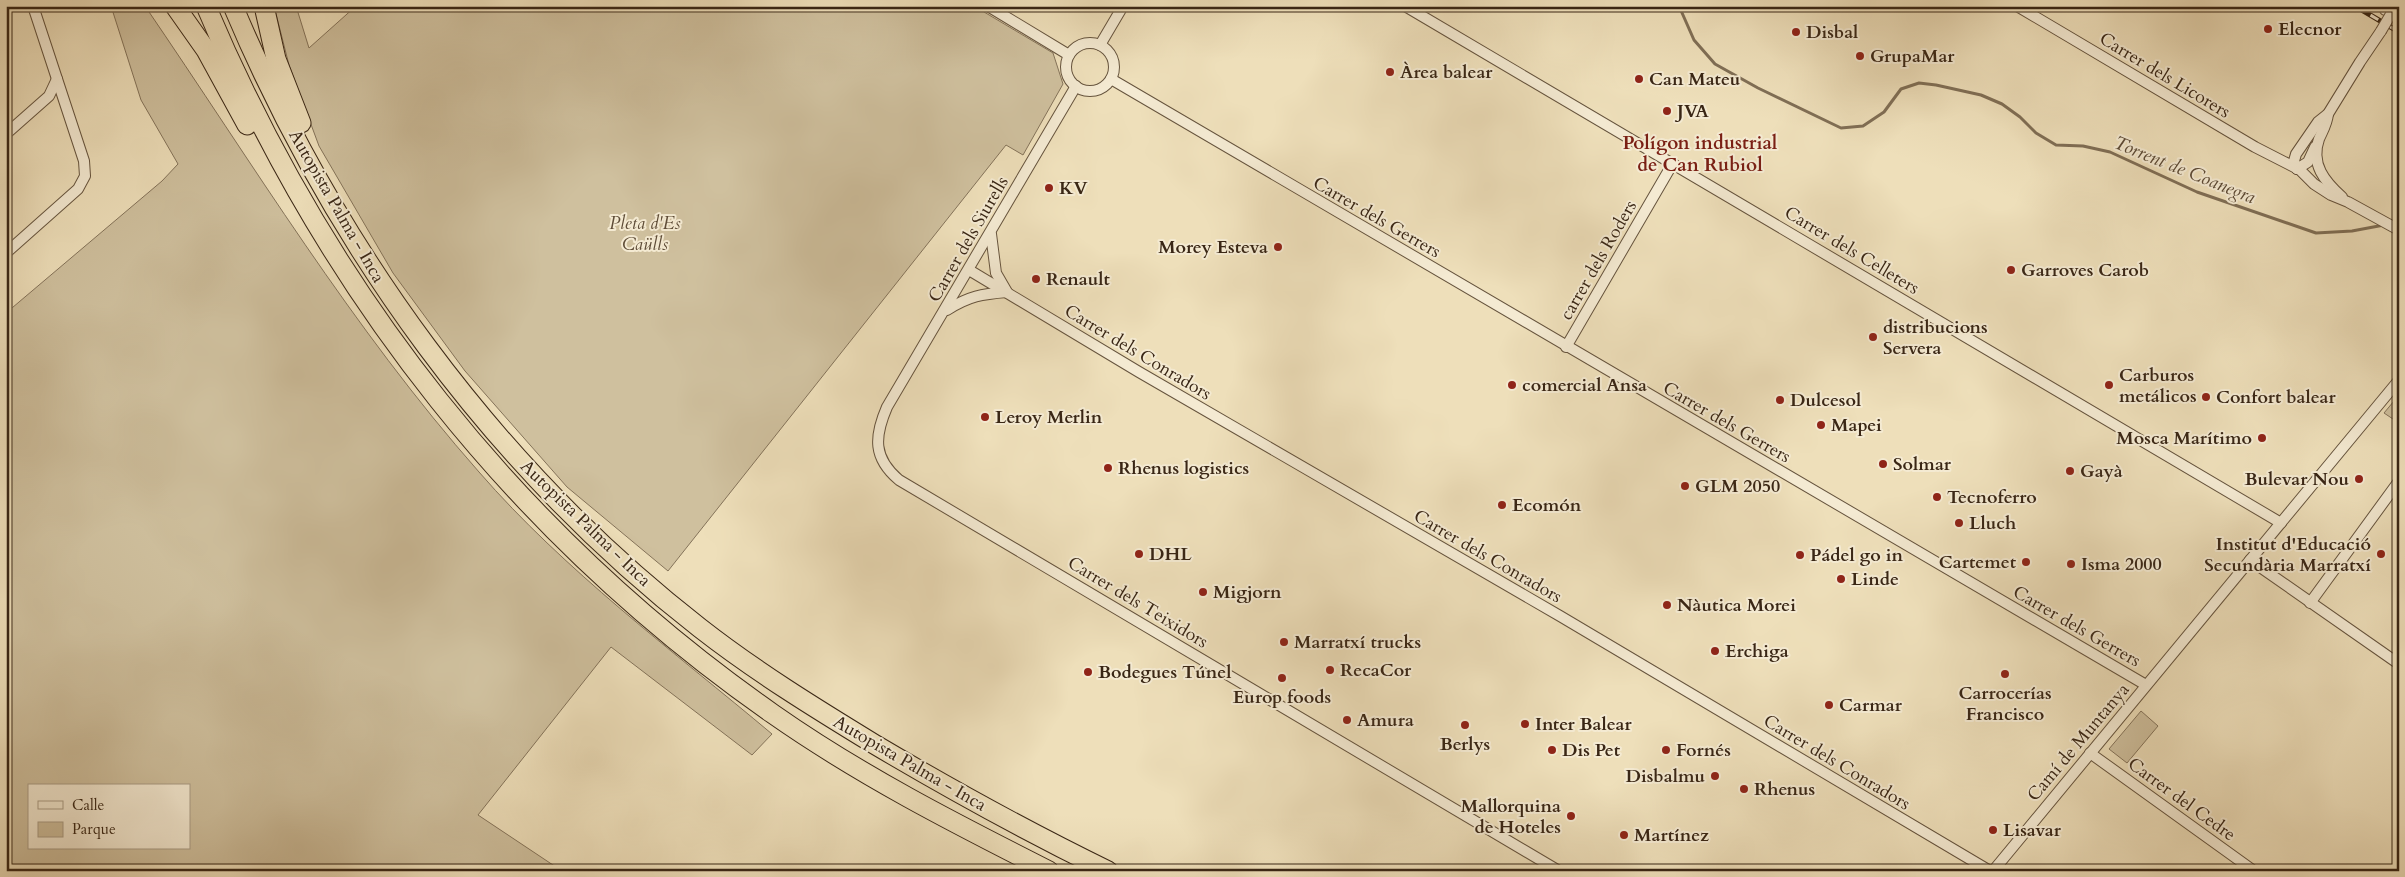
<svg xmlns="http://www.w3.org/2000/svg" width="2405" height="877" viewBox="0 0 2405 877" font-family="Cardo,serif">
	<rect width="100%" height="100%" fill="#eedfba"/>
	<filter id="stains"><feTurbulence type="fractalNoise" baseFrequency=".004" numOctaves="4"/><feColorMatrix values="0 0 0 0 .2 0 0 0 0 .09 0 0 0 0 .02 0 0 0 .5 -.17"/></filter>
	<radialGradient id="worn" r=".72"><stop offset=".6" stop-color="#630" stop-opacity="0"/><stop offset="1" stop-color="#630" stop-opacity=".3"/></radialGradient>
	<g fill="#cfc09e" stroke="#84735a" fill-rule="evenodd">
		<path d="M111 6H145C253 164 352 328 479 472 565 571 672 650 772 734L752 755 611 647 478 815 562 871H6V313L162 181 178 164 141 100ZM29 786H189V848H29Z"/>
		<polygon points="274,6 296,6 309,48 356,6 974,6 1053,53 1063,84 1023,155 1006,145 668,571 567,487 465,371 393,273 319,146 289,65"/>
		<polygon points="2399,395 2399,423 2384,413"/>
		<polygon points="2141,711 2158,726 2127,763 2109,749"/>
	</g>
	<g fill="none" stroke-linecap="round" stroke-linejoin="round">
		<polyline stroke="#806f56" stroke-width="3" points="1679,6 1694,40 1715,64 1758,88 1841,128 1863,126 1884,112 1901,89 1919,83 1936,85 1981,95 2002,104 2020,117 2036,133 2056,145 2083,146 2110,152 2197,192 2316,233 2352,231 2384,225"/>
		<g stroke="#66543e" stroke-width="12">
			<g id="minor">
				<polyline points="988,6 1069,55"/>
				<polyline points="1405,6 2281,523"/>
				<polyline points="2017,6 2255,147 2300,170 2314,184 2331,195 2348,202 2399,230"/>
				<polyline points="2385,10 2386,6"/>
				<circle cx="1090" cy="67" r="24"/>
				<polyline points="1100,45 1123,6"/>
				<polyline points="1111,79 2146,685"/>
				<path d="M1076 86 887 407C874 437 873 458 899 480L1559 871"/>
				<path d="M2328 114C2327 124 2323 130 2319 139 2310 164 2325 182 2342 197"/>
				<polyline points="6,134 49,96 57,79"/>
				<polyline points="2297,169 2294,161 2296,154 2318,122 2328,114 2360,62 2381,31"/>
				<polyline points="2297,169 2308,162 2315,147"/>
				<polyline points="6,253 78,189 85,176 84,161 33,6"/>
				<polyline points="969,270 1139,372 1560,616 1990,871"/>
				<path d="M947 310C969 296 982 294 1007 292L996 273 991 234"/>
				<polyline points="1566,347 1673,163"/>
				<polyline points="2250,560 2399,664"/>
				<polyline points="2310,603 2399,481"/>
				<polyline points="2090,753 2254,871"/>
				<polyline points="1993,871 2399,380"/>
			</g>
		</g>
		<g stroke="#392615" stroke-width="21">
			<g id="motorway">
				<polyline points="175,6 206,50 247,125"/>
				<path d="M206 6C327 293 517 535 773 714 860 775 954 823 1049 871"/>
				<path d="M233 6C334 246 493 467 700 628 755 671 815 708 874 744 950 789 1028 832 1108 871"/>
				<polyline points="264,6 276,59 301,123"/>
			</g>
		</g>
		<use href="#minor" stroke="#f4ead2" stroke-width="10"/>
		<use href="#motorway" stroke="#eedfba" stroke-width="19"/>
		<g stroke="#392615" stroke-width="5">
			<polyline id="rail" points="2355,6 2399,32"/>
		</g>
		<use href="#rail" stroke="#f4ead2" stroke-width="3" stroke-dasharray="9" stroke-linecap="butt"/>
		<g stroke="#66543e" stroke-width="12" stroke-linecap="butt">
			<polyline id="minor-bridge" points="2381,31 2391,14"/>
		</g>
		<use href="#minor-bridge" stroke="#f4ead2" stroke-width="10"/>
	</g>
	<g fill="#8f2418" stroke="#f4ead2" stroke-width="2">
		<circle cx="2268" cy="29" r="5"/>
		<circle cx="1796" cy="32" r="5"/>
		<circle cx="1860" cy="56" r="5"/>
		<circle cx="1390" cy="72" r="5"/>
		<circle cx="1639" cy="79" r="5"/>
		<circle cx="1667" cy="111" r="5"/>
		<circle cx="1049" cy="188" r="5"/>
		<circle cx="1278" cy="247" r="5"/>
		<circle cx="2011" cy="270" r="5"/>
		<circle cx="1036" cy="279" r="5"/>
		<circle cx="1873" cy="337" r="5"/>
		<circle cx="1512" cy="385" r="5"/>
		<circle cx="2109" cy="385" r="5"/>
		<circle cx="2206" cy="397" r="5"/>
		<circle cx="1780" cy="400" r="5"/>
		<circle cx="985" cy="417" r="5"/>
		<circle cx="1821" cy="425" r="5"/>
		<circle cx="2262" cy="438" r="5"/>
		<circle cx="1883" cy="464" r="5"/>
		<circle cx="1108" cy="468" r="5"/>
		<circle cx="2070" cy="471" r="5"/>
		<circle cx="2359" cy="479" r="5"/>
		<circle cx="1685" cy="486" r="5"/>
		<circle cx="1937" cy="497" r="5"/>
		<circle cx="1502" cy="505" r="5"/>
		<circle cx="1959" cy="523" r="5"/>
		<circle cx="1139" cy="554" r="5"/>
		<circle cx="2381" cy="554" r="5"/>
		<circle cx="1800" cy="555" r="5"/>
		<circle cx="2026" cy="562" r="5"/>
		<circle cx="2071" cy="564" r="5"/>
		<circle cx="1841" cy="579" r="5"/>
		<circle cx="1203" cy="592" r="5"/>
		<circle cx="1667" cy="605" r="5"/>
		<circle cx="1284" cy="642" r="5"/>
		<circle cx="1715" cy="651" r="5"/>
		<circle cx="1330" cy="670" r="5"/>
		<circle cx="1088" cy="672" r="5"/>
		<circle cx="2005" cy="674" r="5"/>
		<circle cx="1282" cy="678" r="5"/>
		<circle cx="1829" cy="705" r="5"/>
		<circle cx="1347" cy="720" r="5"/>
		<circle cx="1525" cy="724" r="5"/>
		<circle cx="1465" cy="725" r="5"/>
		<circle cx="1552" cy="750" r="5"/>
		<circle cx="1666" cy="750" r="5"/>
		<circle cx="1715" cy="776" r="5"/>
		<circle cx="1744" cy="789" r="5"/>
		<circle cx="1571" cy="816" r="5"/>
		<circle cx="1993" cy="830" r="5"/>
		<circle cx="1624" cy="835" r="5"/>
	</g>
	<g text-anchor="middle" stroke-width="4" stroke-linejoin="round" paint-order="stroke">
		<g font-size="18" font-weight="bold" fill="#392615" stroke="#f4ead2" text-anchor="start">
			<text x="2278" y="35">Elecnor</text>
			<text x="1806" y="38">Disbal</text>
			<text x="1870" y="62">GrupaMar</text>
			<text x="1400" y="78">Àrea balear</text>
			<text x="1649" y="85">Can Mateu</text>
			<text x="1677" y="117">JVA</text>
			<text x="1059" y="194">KV</text>
			<text x="1268" y="253" text-anchor="end">Morey Esteva</text>
			<text x="2021" y="276">Garroves Carob</text>
			<text x="1046" y="285">Renault</text>
			<text x="1883" y="333">distribucions<tspan x="1883" dy="21">Servera</tspan></text>
			<text x="2119" y="381">Carburos<tspan x="2119" dy="21">metálicos</tspan></text>
			<text x="1522" y="391">comercial Ansa</text>
			<text x="2216" y="403">Confort balear</text>
			<text x="1790" y="406">Dulcesol</text>
			<text x="995" y="423">Leroy Merlin</text>
			<text x="1831" y="431">Mapei</text>
			<text x="2252" y="444" text-anchor="end">Mosca Marítimo</text>
			<text x="1893" y="470">Solmar</text>
			<text x="1118" y="474">Rhenus logistics</text>
			<text x="2080" y="477">Gayà</text>
			<text x="2349" y="485" text-anchor="end">Bulevar Nou</text>
			<text x="1695" y="492">GLM 2050</text>
			<text x="1947" y="503">Tecnoferro</text>
			<text x="1512" y="511">Ecomón</text>
			<text x="1969" y="529">Lluch</text>
			<text x="2371" y="550" text-anchor="end">Institut d'Educació<tspan x="2371" dy="21">Secundària Marratxí</tspan></text>
			<text x="1149" y="560">DHL</text>
			<text x="1810" y="561">Pádel go in</text>
			<text x="2016" y="568" text-anchor="end">Cartemet</text>
			<text x="2081" y="570">Isma 2000</text>
			<text x="1851" y="585">Linde</text>
			<text x="1213" y="598">Migjorn</text>
			<text x="1677" y="611">Nàutica Morei</text>
			<text x="1294" y="648">Marratxí trucks</text>
			<text x="1725" y="657">Erchiga</text>
			<text x="1340" y="676">RecaCor</text>
			<text x="1098" y="678">Bodegues Túnel</text>
			<text x="2005" y="699" text-anchor="middle">Carrocerías<tspan x="2005" dy="21">Francisco</tspan></text>
			<text x="1282" y="703" text-anchor="middle">Europ foods</text>
			<text x="1839" y="711">Carmar</text>
			<text x="1357" y="726">Amura</text>
			<text x="1535" y="730">Inter Balear</text>
			<text x="1465" y="750" text-anchor="middle">Berlys</text>
			<text x="1562" y="756">Dis Pet</text>
			<text x="1676" y="756">Fornés</text>
			<text x="1705" y="782" text-anchor="end">Disbalmu</text>
			<text x="1754" y="795">Rhenus</text>
			<text x="1561" y="812" text-anchor="end">Mallorquina<tspan x="1561" dy="21">de Hoteles</tspan></text>
			<text x="2003" y="836">Lisavar</text>
			<text x="1634" y="841">Martínez</text>
		</g>
		<g font-size="18" fill="#392615" stroke="#f4ead2">
			<text transform="translate(2165 75) rotate(31)" y="6">Carrer dels Licorers</text>
			<text transform="translate(337 206) rotate(60)" y="6">Autopista Palma - Inca</text>
			<text transform="translate(1377 217) rotate(30)" y="6">Carrer dels Gerrers</text>
			<text transform="translate(968 239) rotate(-60)" y="6">Carrer dels Siurells</text>
			<text transform="translate(1852 250) rotate(31)" y="6">Carrer dels Celleters</text>
			<text transform="translate(1598 260) rotate(-60)" y="6">carrer dels Roders</text>
			<text transform="translate(1138 352) rotate(31)" y="6">Carrer dels Conradors</text>
			<text transform="translate(1727 422) rotate(30)" y="6">Carrer dels Gerrers</text>
			<text transform="translate(586 523) rotate(44)" y="6">Autopista Palma - Inca</text>
			<text transform="translate(1488 556) rotate(30)" y="6">Carrer dels Conradors</text>
			<text transform="translate(1138 602) rotate(31)" y="6">Carrer dels Teixidors</text>
			<text transform="translate(2077 626) rotate(30)" y="6">Carrer dels Gerrers</text>
			<text transform="translate(2078 742) rotate(-50)" y="6">Camí de Muntanya</text>
			<text transform="translate(1837 762) rotate(31)" y="6">Carrer dels Conradors</text>
			<text transform="translate(910 763) rotate(30)" y="6">Autopista Palma - Inca</text>
			<text transform="translate(2182 799) rotate(36)" y="6">Carrer del Cedre</text>
		</g>
		<g font-size="18" font-style="italic" fill="#5e4c37" stroke="#f4ead2">
			<text x="645" y="229">Pleta d'Es<tspan x="645" dy="21">Caülls</tspan></text>
		</g>
		<g font-size="19" font-weight="bold" fill="#7a1f14" stroke="#f4ead2">
			<text x="1700" y="149">Polígon industrial<tspan x="1700" dy="22">de Can Rubiol</tspan></text>
		</g>
		<g font-size="19" font-style="italic" fill="#5d4b36" stroke="#f4ead2">
			<text transform="translate(2185 169) rotate(22)" y="7">Torrent de Coanegra</text>
		</g>
	</g>
	<rect width="2405" height="877" fill="none" stroke="#eedfba" stroke-width="25"/>
	<rect x="8" y="8" width="2390" height="862" fill="none" stroke="#392615" stroke-width="2.5"/>
	<rect x="12" y="12" width="2380" height="852" fill="none" stroke="#392615"/>
	<rect x="28" y="784" width="162" height="65" fill="#f4ead2" stroke="#a99c86"/>
	<rect x="38" y="801" width="25" height="8" fill="#f4ead2" stroke="#a99c86"/>
	<text x="72" y="810" font-size="15" fill="#392615">Calle</text>
	<rect x="38" y="822" width="25" height="15" fill="#cfc09e" stroke="#a99c86"/>
	<text x="72" y="834" font-size="15" fill="#392615">Parque</text>
	<rect width="100%" height="100%" filter="url(#stains)"/>
	<rect width="100%" height="100%" fill="url(#worn)"/>
</svg>
